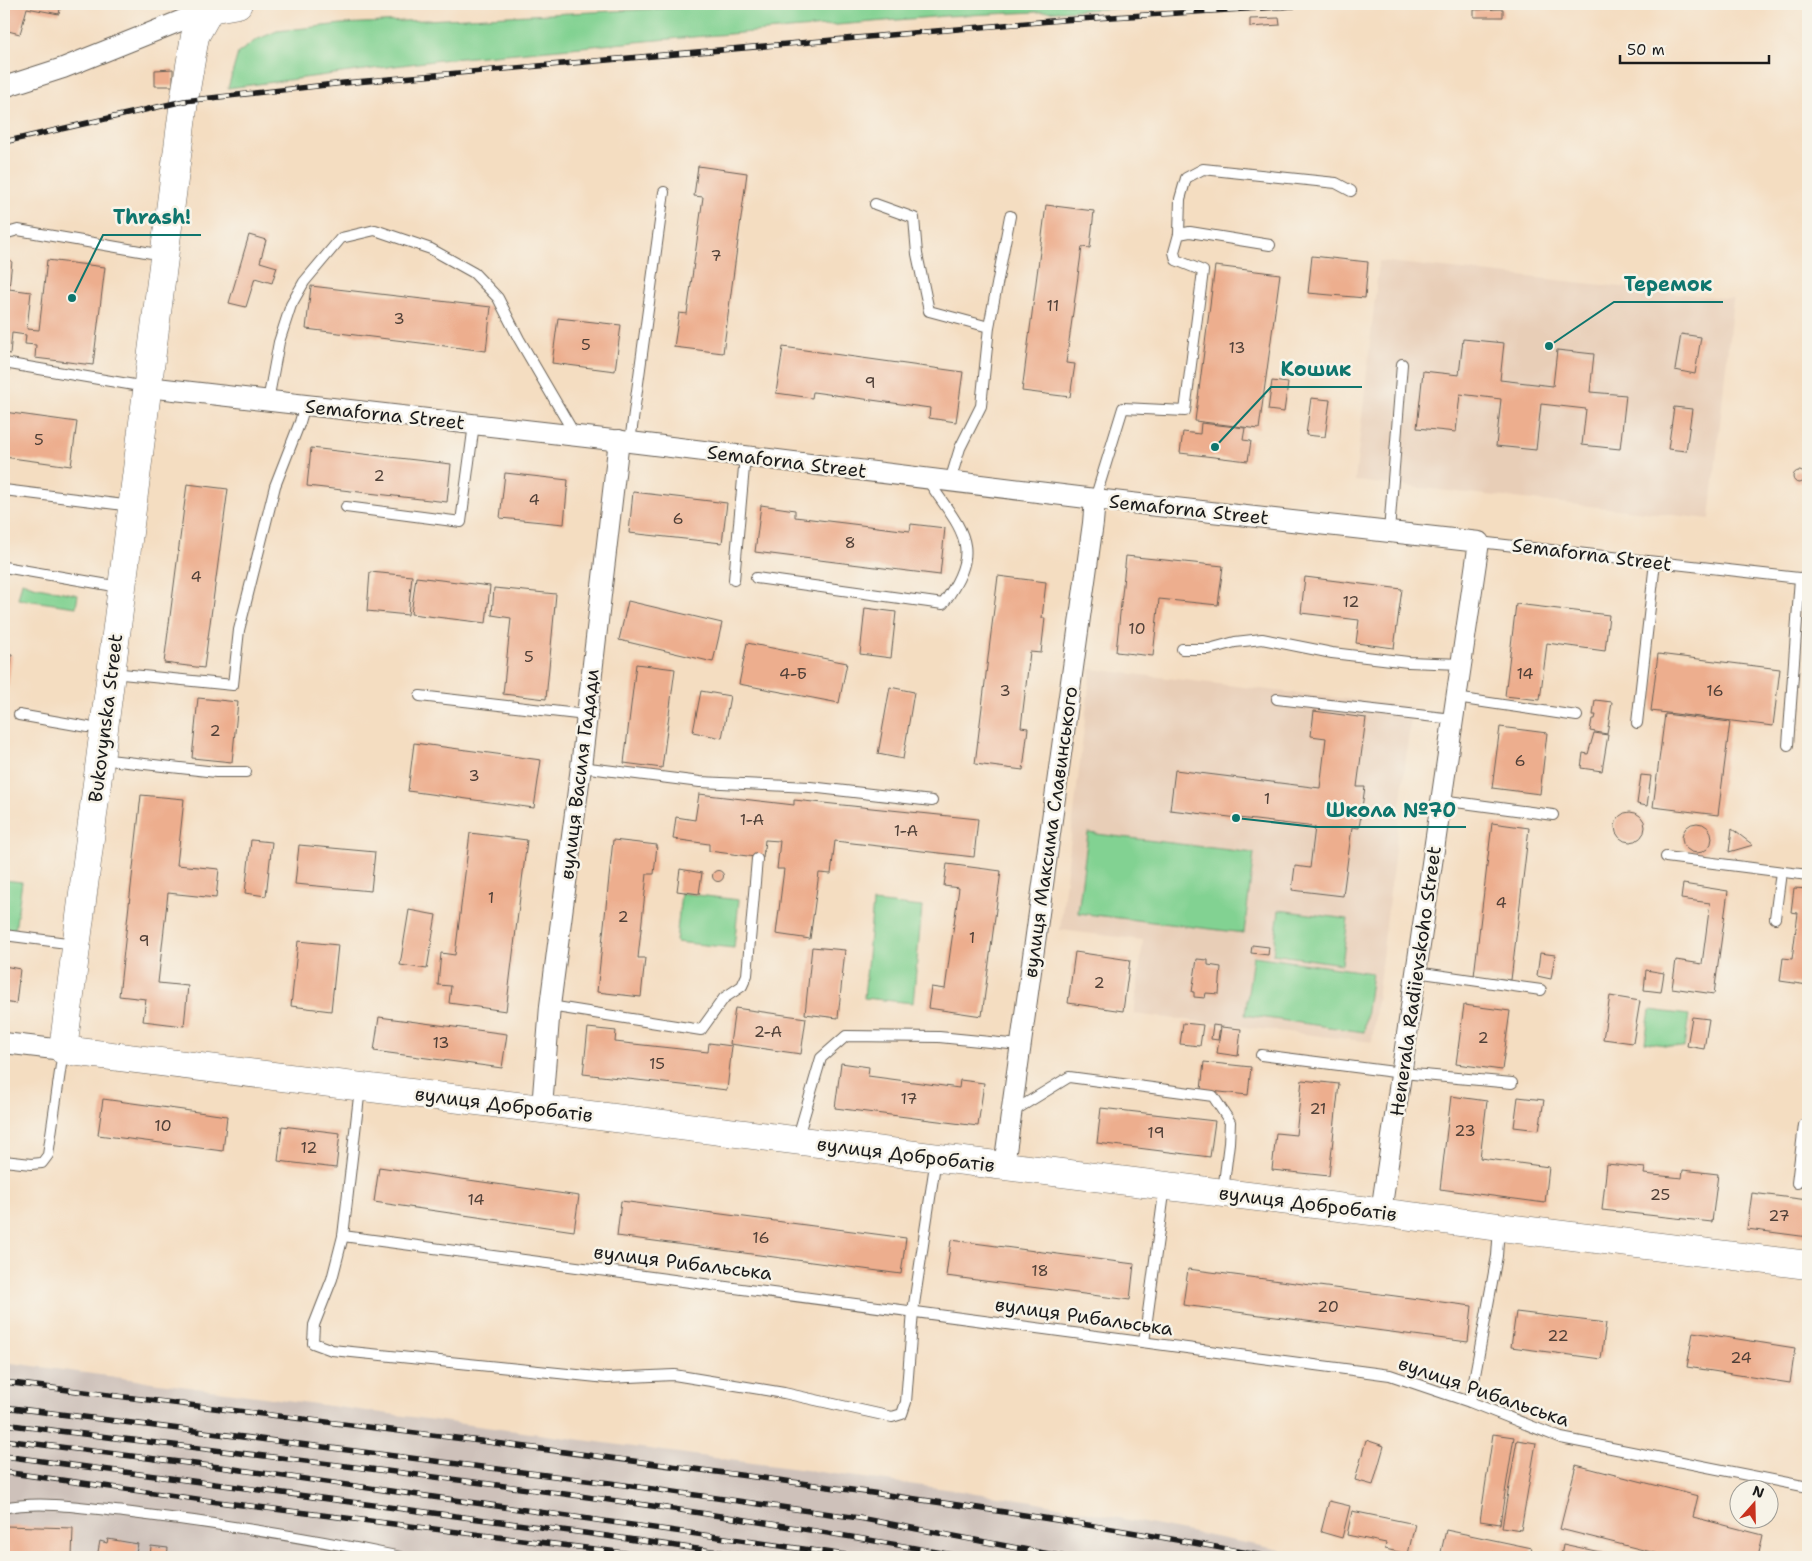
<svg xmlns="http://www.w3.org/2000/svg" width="1812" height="1561" viewBox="0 0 1812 1561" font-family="'Shantell Sans',sans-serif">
	<rect width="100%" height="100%" fill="#f7f3e8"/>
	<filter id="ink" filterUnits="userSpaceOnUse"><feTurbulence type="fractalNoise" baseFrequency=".02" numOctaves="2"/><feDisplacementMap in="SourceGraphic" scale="10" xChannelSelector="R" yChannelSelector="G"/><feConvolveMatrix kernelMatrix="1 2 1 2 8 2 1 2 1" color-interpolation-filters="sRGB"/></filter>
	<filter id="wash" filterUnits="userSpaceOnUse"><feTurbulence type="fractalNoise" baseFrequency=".0096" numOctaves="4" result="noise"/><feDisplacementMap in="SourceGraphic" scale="20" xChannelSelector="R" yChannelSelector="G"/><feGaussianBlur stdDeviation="1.12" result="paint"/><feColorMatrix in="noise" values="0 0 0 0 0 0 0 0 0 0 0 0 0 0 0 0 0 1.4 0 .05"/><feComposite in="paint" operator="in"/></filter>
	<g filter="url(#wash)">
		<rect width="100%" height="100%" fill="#f4ddc1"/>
		<g fill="#e8ceb7">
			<polygon points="1379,261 1733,299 1710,519 1355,481"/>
			<polygon points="1091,669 1412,707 1372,1042 1134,1014 1143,940 1060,930"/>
		</g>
		<polygon fill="#cec1ba" points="4,1362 1027,1500 1316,1557 4,1557"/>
		<g fill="#82d292" stroke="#4f7757">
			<polygon points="760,4 1221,4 945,16 657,40 440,60 228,88 238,53 256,40 277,31 342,24"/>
			<polygon points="22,582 33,586 78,595 76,607 18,599"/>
			<polygon points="1088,833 1254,853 1244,933 1078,913"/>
			<polygon points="4,880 22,882 15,930 4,929"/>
			<polygon points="681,893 739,900 734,948 676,942"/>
			<polygon points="873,902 922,907 913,1003 864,998"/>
			<polygon points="1279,910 1348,919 1342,964 1273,954"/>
			<polygon points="1253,956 1372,973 1364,1032 1245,1015"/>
			<polygon points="1650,1010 1689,1015 1684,1048 1645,1042"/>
		</g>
		<g id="blocks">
			<g fill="#edae8e">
				<polygon points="4,4 61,4 59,14 27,8 20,34 4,30"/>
				<polygon points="1503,9 1503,17 1474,17 1474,10"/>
				<polygon points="1279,18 1280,25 1250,27 1250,19"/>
				<polygon points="173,69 173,86 155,86 155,70"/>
				<polygon points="698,166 747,173 723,353 674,347 679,313 687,314 703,197 694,196"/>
				<polygon points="1046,205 1094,211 1090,248 1082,247 1066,363 1075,364 1070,397 1022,391"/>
				<polygon points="249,235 266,240 260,262 277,267 272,283 255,278 246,307 229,303"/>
				<polygon points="1312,256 1368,262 1365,298 1308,293"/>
				<polygon points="4,260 12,261 9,289 31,292 27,329 39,330 47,260 105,267 93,365 35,358 36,345 25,344 26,335 12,333 10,354 4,353"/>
				<polygon points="1215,266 1280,274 1259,429 1195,421"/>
				<polygon points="311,286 491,307 486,351 306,329"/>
				<polygon points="558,318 621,325 615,371 552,363"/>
				<polygon points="1681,334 1701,337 1695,374 1675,370"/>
				<polygon points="1463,339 1504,343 1500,380 1553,386 1557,350 1594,354 1590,392 1626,395 1620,449 1582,445 1586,409 1541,404 1536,450 1496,446 1501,399 1460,394 1456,432 1417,428 1423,371 1459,375"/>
				<polygon points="783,347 963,372 956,422 929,418 930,408 813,392 812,398 776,393"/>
				<polygon points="1272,381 1288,383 1284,412 1268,410"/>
				<polygon points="1311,398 1330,400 1325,437 1306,435"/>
				<polygon points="1674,407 1692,409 1686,451 1668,449"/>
				<polygon points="4,412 77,422 71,466 4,457"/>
				<polygon points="1201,423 1245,428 1243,440 1251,441 1248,461 1180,453 1183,432 1200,434"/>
				<polygon points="311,448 451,464 447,502 307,486"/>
				<circle cx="1799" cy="477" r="6"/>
				<polygon points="505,473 568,480 564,524 500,518"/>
				<polygon points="187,484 228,489 204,668 164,663"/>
				<polygon points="633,492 727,503 722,543 629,533"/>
				<polygon points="761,505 795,510 795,517 910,531 911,524 945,528 940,575 755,552"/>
				<polygon points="1126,556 1223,566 1218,605 1159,599 1153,656 1116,652"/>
				<polygon points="370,572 412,576 408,615 367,611"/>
				<polygon points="998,576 1046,582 1042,618 1045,618 1041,653 1030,652 1021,727 1028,728 1023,770 975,764"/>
				<polygon points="416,577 490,586 486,623 411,614"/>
				<polygon points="1305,577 1402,589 1394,648 1356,643 1359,620 1301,613"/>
				<polygon points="494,588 556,594 546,699 503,694 511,618 492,615"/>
				<polygon points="628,601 722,623 713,662 619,640"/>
				<polygon points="1516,604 1609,615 1605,651 1547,643 1540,700 1505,696"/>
				<polygon points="865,608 896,612 891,658 860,654"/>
				<polygon points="747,643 847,663 839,703 739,684"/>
				<polygon points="4,654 12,655 8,687 4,687"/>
				<polygon points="1658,654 1780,669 1773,726 1651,711"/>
				<polygon points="636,664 675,669 662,768 624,763"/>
				<polygon points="890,687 914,692 903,759 878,754"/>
				<polygon points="701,691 730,696 722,738 693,732"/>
				<polygon points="198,698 238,702 232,762 192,758"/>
				<polygon points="1595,700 1612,702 1607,734 1590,731 1592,719 1595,719 1596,715 1593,715"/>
				<polygon points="1314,711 1366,718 1357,787 1365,787 1359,828 1352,827 1343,896 1292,890 1295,866 1310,868 1315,827 1170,810 1175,770 1320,788 1326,738 1311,736"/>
				<polygon points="1665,714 1730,722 1718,815 1653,807"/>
				<polygon points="1500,727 1547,733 1540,794 1492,788"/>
				<polygon points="1594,733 1608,735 1602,771 1581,768 1583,753 1588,754"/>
				<polygon points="414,743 541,760 534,808 408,791"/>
				<polygon points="1641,775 1651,776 1647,806 1637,804"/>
				<polygon points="699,794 794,805 794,800 978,819 974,857 835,841 831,874 819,873 810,939 776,934 784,869 777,869 780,841 765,840 763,858 709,851 709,844 673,839 676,817 695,820"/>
				<polygon points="141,795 184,799 177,865 219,869 216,898 168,893 158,983 188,986 184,1026 143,1021 146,999 119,996"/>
				<circle cx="1630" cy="827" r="15"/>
				<polygon points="1492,823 1529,828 1511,980 1474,976"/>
				<circle cx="1697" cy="838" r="15"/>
				<polygon points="1732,829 1753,845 1729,852"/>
				<polygon points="470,833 527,840 506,1011 449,1003 451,986 438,985 441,953 455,955"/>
				<polygon points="251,840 272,842 266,896 245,893"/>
				<polygon points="613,840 657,845 654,874 647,874 638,958 645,958 641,997 597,992"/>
				<polygon points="299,845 375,852 371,891 295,884"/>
				<polygon points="947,864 1001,871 982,1016 928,1008 931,987 945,989 959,888 944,886"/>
				<polygon points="680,869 702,873 699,894 677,891"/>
				<circle cx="718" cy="876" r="5.5"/>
				<polygon points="1683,884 1728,891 1714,994 1672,988 1676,960 1702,964 1710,903 1681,899"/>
				<polygon points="1794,888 1808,889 1808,985 1780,981 1783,958 1792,959 1798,913 1791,912"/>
				<polygon points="409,910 436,915 427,969 400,965"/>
				<polygon points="298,941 338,945 331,1011 291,1006"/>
				<polygon points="1252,945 1269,947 1268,955 1251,953"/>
				<polygon points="812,947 845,950 838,1018 805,1014"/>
				<polygon points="1075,952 1130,960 1123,1011 1068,1003"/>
				<polygon points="1540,953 1555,955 1551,979 1537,976"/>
				<polygon points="1197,959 1208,960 1208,965 1221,967 1219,994 1206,993 1205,998 1194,997 1194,992 1192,992"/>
				<polygon points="4,966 20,969 16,1004 4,1002"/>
				<polygon points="1646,970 1664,973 1661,992 1644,990"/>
				<polygon points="1610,996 1640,1001 1633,1043 1603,1039"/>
				<polygon points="1464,1005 1510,1011 1502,1070 1456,1064"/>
				<polygon points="735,1008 806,1018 801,1054 730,1044"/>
				<polygon points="379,1017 507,1034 502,1068 374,1051"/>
				<polygon points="1692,1017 1709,1019 1704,1049 1687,1046"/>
				<polygon points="1183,1023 1203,1025 1200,1046 1180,1044"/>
				<polygon points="1213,1025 1220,1026 1218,1040 1211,1039"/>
				<polygon points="1221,1027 1241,1029 1238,1056 1217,1053"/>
				<polygon points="588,1028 616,1031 615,1042 708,1052 709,1043 732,1046 727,1090 583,1074"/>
				<polygon points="1204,1062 1251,1067 1248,1095 1201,1090"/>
				<polygon points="841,1063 869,1067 868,1076 959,1088 960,1080 984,1083 978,1126 835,1108"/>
				<polygon points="1302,1080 1339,1084 1329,1176 1272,1170 1276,1133 1296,1135"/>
				<polygon points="1806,1087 1808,1087 1808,1111 1804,1111"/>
				<polygon points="1451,1096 1487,1101 1480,1158 1549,1167 1545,1203 1440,1189"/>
				<polygon points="1518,1097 1544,1100 1539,1130 1514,1127"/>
				<polygon points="103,1099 227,1116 223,1151 98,1135"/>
				<polygon points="1101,1108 1215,1121 1210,1157 1097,1143"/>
				<polygon points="282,1126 340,1133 336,1168 278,1161"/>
				<polygon points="1607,1164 1645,1168 1644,1174 1682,1178 1683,1170 1718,1174 1712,1222 1602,1210"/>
				<polygon points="379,1167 579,1196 574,1231 374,1202"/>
				<polygon points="1752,1193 1808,1200 1808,1237 1747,1229"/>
				<polygon points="621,1201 906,1238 901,1274 617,1236"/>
				<polygon points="951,1240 1134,1264 1130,1300 946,1276"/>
				<polygon points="1188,1269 1472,1306 1468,1342 1183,1305"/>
				<polygon points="1516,1312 1606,1323 1601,1359 1511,1347"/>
				<polygon points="1693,1332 1795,1348 1790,1383 1687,1367"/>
				<polygon points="1493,1434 1514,1437 1500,1524 1480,1521"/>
				<polygon points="1366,1440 1384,1446 1373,1485 1355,1480"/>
				<polygon points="1517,1440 1536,1443 1521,1530 1502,1527"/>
				<polygon points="1576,1465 1698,1496 1693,1517 1763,1535 1758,1557 1703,1557 1684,1553 1682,1557 1671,1557 1560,1529"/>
				<polygon points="1329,1501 1350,1506 1342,1538 1321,1532"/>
				<polygon points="1352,1511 1415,1524 1408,1554 1385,1549 1386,1543 1347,1535"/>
				<polygon points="4,1526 73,1528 72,1557 4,1557"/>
				<polygon points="1446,1530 1532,1548 1530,1557 1464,1557 1441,1552"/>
				<polygon points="108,1539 138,1544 135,1557 97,1557 100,1541 107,1543"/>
				<polygon points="1563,1544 1614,1555 1613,1557 1561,1557"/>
				<polygon points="151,1546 168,1548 167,1557 150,1557"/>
			</g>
		</g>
	</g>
	<g filter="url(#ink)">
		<use href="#blocks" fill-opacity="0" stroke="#686056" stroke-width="1"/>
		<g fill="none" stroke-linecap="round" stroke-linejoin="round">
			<g stroke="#686056" stroke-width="12">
				<g id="lane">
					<polyline points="875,204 914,218 917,254 929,311 989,327"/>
					<polyline points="4,234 18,230 163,255"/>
					<polyline points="1179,234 1180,199 1186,178 1203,169 1336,183 1351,191"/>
					<polyline points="4,363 146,387"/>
					<polyline points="268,401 279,342 291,305 304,282 341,238 375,230 431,249 474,273 498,298 519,339 575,435"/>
					<polyline points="630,442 664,192"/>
					<polyline points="950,481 960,448 981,406 989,327 1010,216"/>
					<polyline points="4,490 132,506"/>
					<polyline points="1095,499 1123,408 1185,411 1203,271 1176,260 1174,252 1179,234 1190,232 1270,245"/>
					<polyline points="346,507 461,522 474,424"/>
					<polyline points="1389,532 1402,364"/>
					<polyline points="1479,542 1808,579"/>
					<polyline points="4,567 120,587"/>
					<path d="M756 578 943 604C986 545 960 530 927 479"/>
					<polyline points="734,580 745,456"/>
					<polyline points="1182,649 1209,649 1235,642 1262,639 1332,653 1408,662 1461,664"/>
					<polyline points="112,673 233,685 239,630 275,486 300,422 305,405"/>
					<polyline points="420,696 586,715"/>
					<polyline points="1456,698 1577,716"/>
					<polyline points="1277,699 1453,719"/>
					<polyline points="19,715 88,727"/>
					<polyline points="1637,723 1655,562"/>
					<polyline points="1788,745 1800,578"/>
					<polyline points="100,759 216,772 246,772"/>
					<polyline points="581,767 700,782 810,787 932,801"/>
					<polyline points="1441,800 1553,815"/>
					<polyline points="1666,857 1808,875"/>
					<polyline points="1775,918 1781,872"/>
					<polyline points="4,935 75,944"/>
					<polyline points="1416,972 1541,990"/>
					<polyline points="550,1006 701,1030 724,998 742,986 747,975 757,859"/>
					<polyline points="1261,1055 1402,1073 1512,1083"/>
					<polyline points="360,1088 343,1236 332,1279 314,1325 313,1343 332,1350 607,1378 674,1375 784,1393 892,1417 902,1414 906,1402 913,1311 936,1158"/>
					<polyline points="1012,1112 1069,1077 1213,1096 1230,1122 1229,1143 1223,1191"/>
					<polyline points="797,1140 821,1058 846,1036 939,1037 1020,1045"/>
					<polyline points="4,1161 31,1164 42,1163 48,1155 63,1051"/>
					<polyline points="1797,1183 1804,1125 1808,1125"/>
					<polyline points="343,1236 1390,1375 1470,1402 1561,1438 1808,1487"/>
					<polyline points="1144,1342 1165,1186"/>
					<polyline points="1470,1402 1497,1256 1499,1227"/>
					<path d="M4 1508C39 1500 88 1508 124 1512 217 1523 310 1538 401 1557"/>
				</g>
			</g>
			<g stroke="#686056" stroke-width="22">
				<g id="street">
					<polyline points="4,87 63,68 210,9 211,4"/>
					<polyline points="148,387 630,442 1095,499 1479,542 1381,1212"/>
					<polyline points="4,1043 63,1050"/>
					<polyline points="542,1108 550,1006 581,767 619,440"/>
					<polyline points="1004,1166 1093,523 1095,499"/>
				</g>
			</g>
			<g stroke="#686056" stroke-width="29">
				<polyline id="secondary" points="238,4 210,9 195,36 184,101 63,1050 1808,1265"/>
			</g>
			<use href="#lane" stroke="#fff" stroke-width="10"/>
			<use href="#street" stroke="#fff" stroke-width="20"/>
			<use href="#secondary" stroke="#fff" stroke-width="28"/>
			<g stroke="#1c1c1c" stroke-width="5.5">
				<g id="rail">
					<polyline points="4,142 184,101 344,83 1062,20 1328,4"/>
					<path d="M4 1382C254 1413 505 1443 755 1477 927 1500 1099 1524 1269 1557"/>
					<polyline points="4,1407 610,1483 859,1518 1065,1557"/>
					<path d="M4 1424C324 1465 646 1497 964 1557"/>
					<polyline points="4,1440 227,1468 860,1557"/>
					<polyline points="4,1456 607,1536 753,1557"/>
					<polyline points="4,1472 218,1502 610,1551 650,1557"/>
				</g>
			</g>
			<use href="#rail" stroke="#f7f3e8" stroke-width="4" stroke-dasharray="11" stroke-linecap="butt"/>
		</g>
	</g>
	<g text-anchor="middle" stroke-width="5" stroke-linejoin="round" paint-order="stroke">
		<g font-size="16" fill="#504038">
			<text x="716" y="261">7</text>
			<text x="1053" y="311">11</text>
			<text x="399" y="324">3</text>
			<text x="586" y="350">5</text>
			<text x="1237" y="353">13</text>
			<text x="870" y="388">9</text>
			<text x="39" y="445">5</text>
			<text x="379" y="481">2</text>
			<text x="534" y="505">4</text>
			<text x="678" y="524">6</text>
			<text x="850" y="548">8</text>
			<text x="196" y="582">4</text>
			<text x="1351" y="607">12</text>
			<text x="1137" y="634">10</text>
			<text x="529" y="662">5</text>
			<text x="793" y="679">4-Б</text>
			<text x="1525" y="679">14</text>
			<text x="1005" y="696">3</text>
			<text x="1715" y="696">16</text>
			<text x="215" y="736">2</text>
			<text x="1520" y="766">6</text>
			<text x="474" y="781">3</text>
			<text x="1267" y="804">1</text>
			<text x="752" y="825">1-А</text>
			<text x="906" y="836">1-А</text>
			<text x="491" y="903">1</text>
			<text x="1501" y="908">4</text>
			<text x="623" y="922">2</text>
			<text x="972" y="943">1</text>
			<text x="144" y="946">9</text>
			<text x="1099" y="988">2</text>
			<text x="768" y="1037">2-А</text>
			<text x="1483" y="1043">2</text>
			<text x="441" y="1048">13</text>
			<text x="657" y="1069">15</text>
			<text x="909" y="1104">17</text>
			<text x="1318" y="1114">21</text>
			<text x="163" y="1131">10</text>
			<text x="1465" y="1136">23</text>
			<text x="1156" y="1138">19</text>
			<text x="309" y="1153">12</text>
			<text x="1660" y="1200">25</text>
			<text x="476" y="1205">14</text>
			<text x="1779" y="1221">27</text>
			<text x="761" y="1243">16</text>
			<text x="1040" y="1276">18</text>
			<text x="1328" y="1312">20</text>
			<text x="1558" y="1341">22</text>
			<text x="1741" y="1363">24</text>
		</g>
		<g font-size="19" fill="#1c1c1c" stroke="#f7f3e8">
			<text transform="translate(385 414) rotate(6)" y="7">Semaforna Street</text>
			<text transform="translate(787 461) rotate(7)" y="7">Semaforna Street</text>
			<text transform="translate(1189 509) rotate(6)" y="7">Semaforna Street</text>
			<text transform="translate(1592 554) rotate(7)" y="7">Semaforna Street</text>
			<text transform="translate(105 718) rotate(-83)" y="7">Bukovynska Street</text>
			<text transform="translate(579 774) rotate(-83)" y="7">вулиця Василя Гадади</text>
			<text transform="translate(1050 832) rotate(-82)" y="7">вулиця Максима Славинського</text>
			<text transform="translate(1415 981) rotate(-82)" y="7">Henerala Radiievskoho Street</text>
			<text transform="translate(504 1104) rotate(7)" y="7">вулиця Добробатів</text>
			<text transform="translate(906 1154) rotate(7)" y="7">вулиця Добробатів</text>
			<text transform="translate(1308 1203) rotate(7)" y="7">вулиця Добробатів</text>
			<text transform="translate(683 1262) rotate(7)" y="7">вулиця Рибальська</text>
			<text transform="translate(1084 1316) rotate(8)" y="7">вулиця Рибальська</text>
			<text transform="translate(1484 1391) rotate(19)" y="7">вулиця Рибальська</text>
		</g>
	</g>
	<path fill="none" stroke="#0f766e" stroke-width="2" d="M72 298L103 235H201M1549 346L1614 302H1723M1215 447L1271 387H1362M1236 818L1315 827H1466"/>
	<g fill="#0f766e" stroke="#f7f3e8" stroke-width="2">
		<circle cx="72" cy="298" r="5"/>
		<circle cx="1549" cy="346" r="5"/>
		<circle cx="1215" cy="447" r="5"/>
		<circle cx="1236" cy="818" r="5"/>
	</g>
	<g font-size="20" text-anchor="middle" font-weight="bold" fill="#0f766e" stroke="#f7f3e8" stroke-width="5" stroke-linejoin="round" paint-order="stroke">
		<text x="152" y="224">Thrash!</text>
		<text x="1668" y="291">Теремок</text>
		<text x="1316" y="376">Кошик</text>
		<text x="1391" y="817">Школа №70</text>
	</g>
	<rect width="1812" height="1561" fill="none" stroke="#f7f3e8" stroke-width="20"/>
	<g transform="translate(1754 1504) rotate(20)"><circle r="24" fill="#f7f3e8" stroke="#9f9d96"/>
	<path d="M0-4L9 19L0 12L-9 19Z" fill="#c8321e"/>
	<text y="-8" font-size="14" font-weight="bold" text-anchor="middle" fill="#1c1c1c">N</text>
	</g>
	<path d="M1620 55v8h149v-8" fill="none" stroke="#1c1c1c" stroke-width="2.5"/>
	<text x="1627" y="55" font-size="15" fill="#1c1c1c" stroke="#f7f3e8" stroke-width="4" paint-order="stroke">50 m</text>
</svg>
